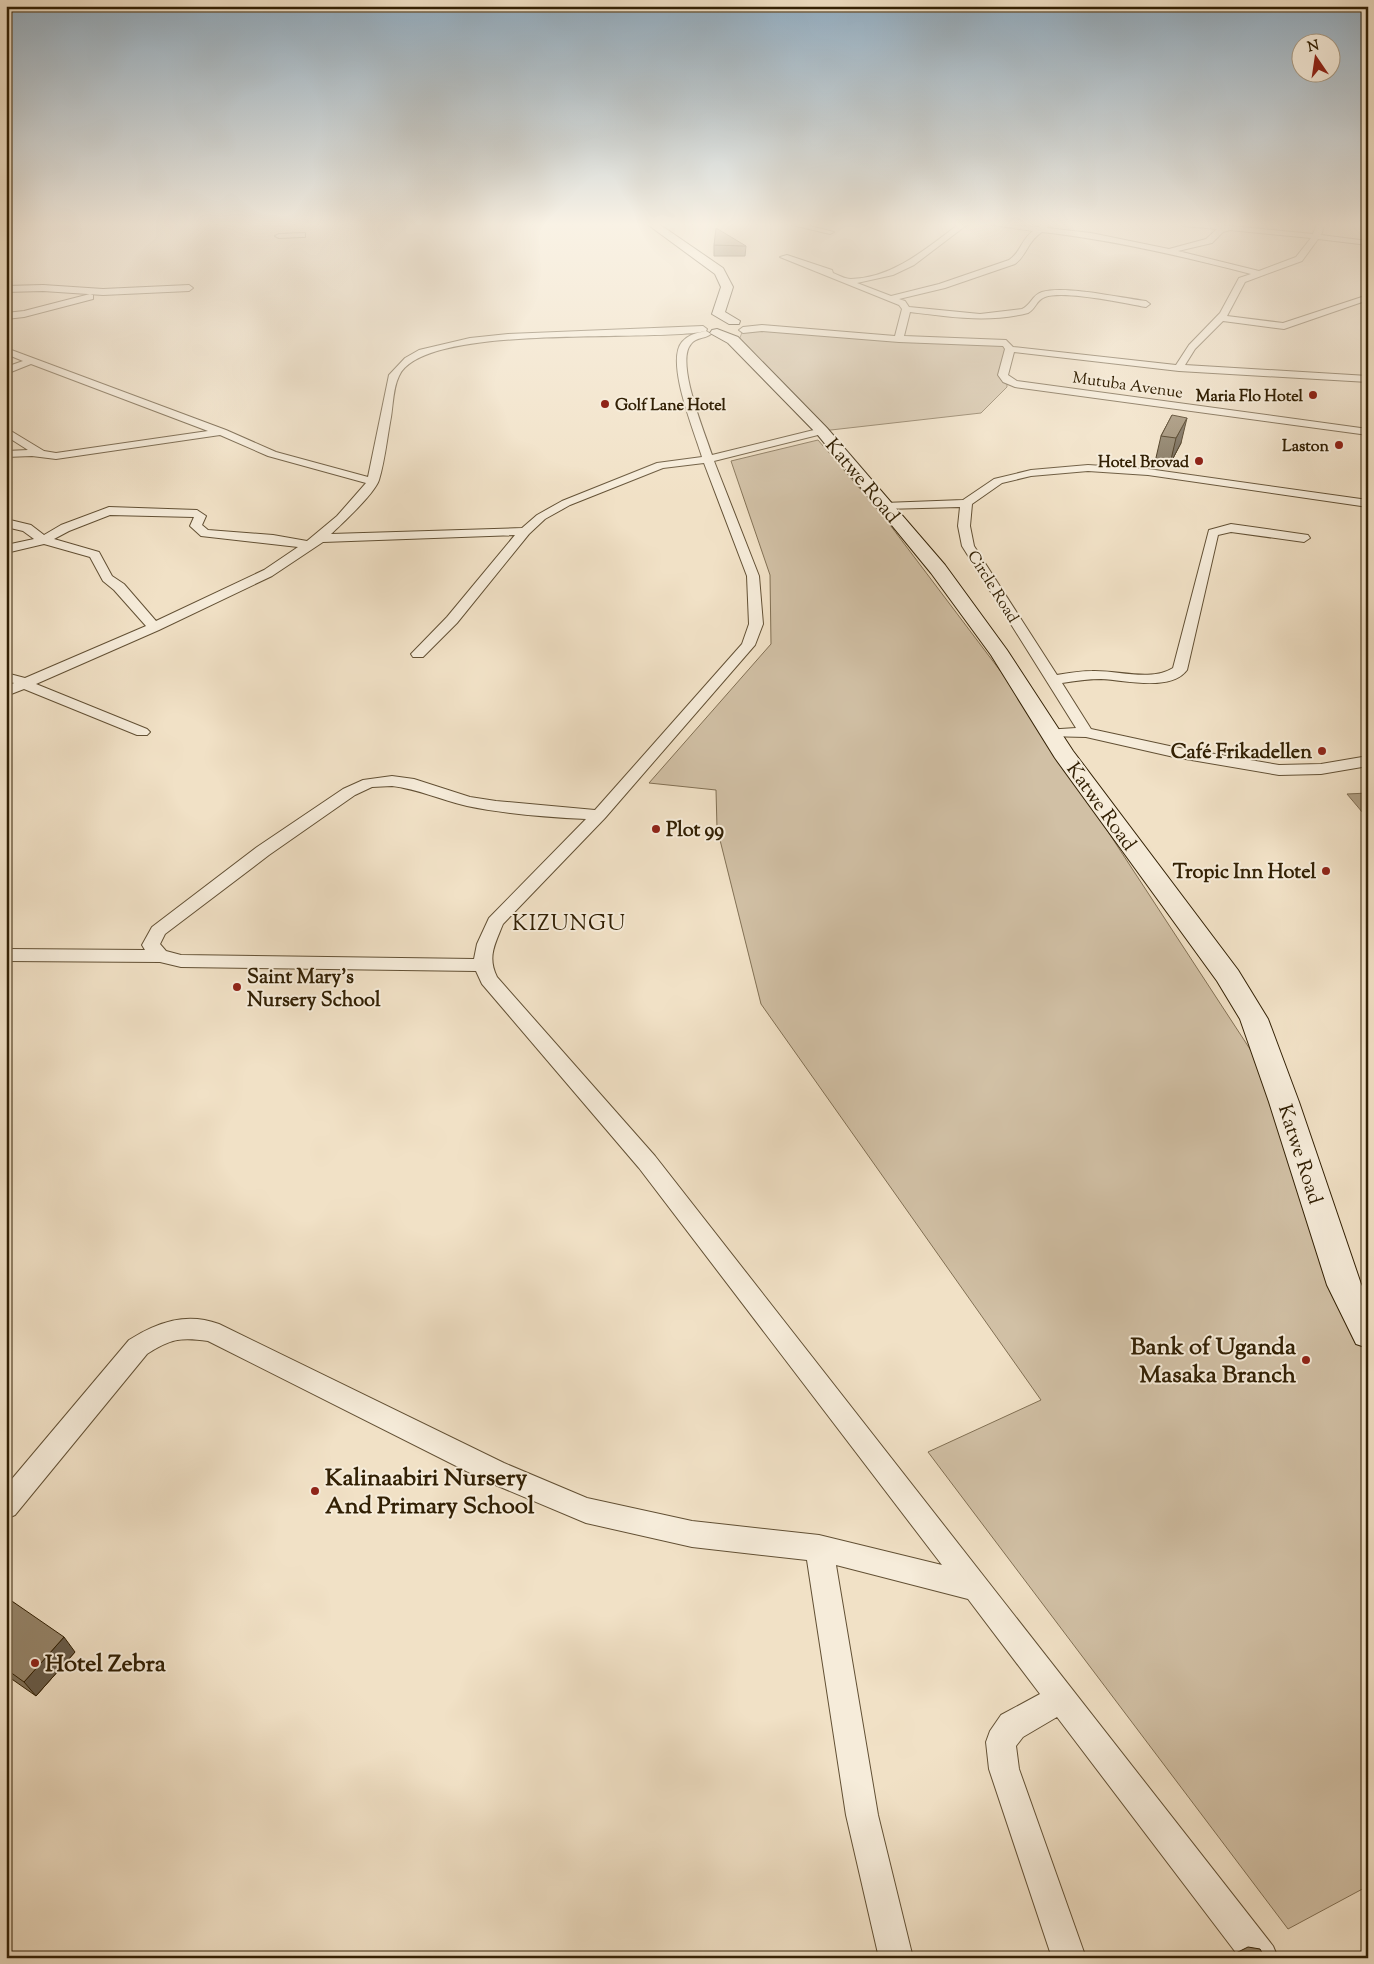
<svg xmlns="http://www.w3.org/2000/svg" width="1374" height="1964" viewBox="0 0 1374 1964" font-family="'Sorts Mill Goudy',serif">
	<rect width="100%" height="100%" fill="#f1e1c6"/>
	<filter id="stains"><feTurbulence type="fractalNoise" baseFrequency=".004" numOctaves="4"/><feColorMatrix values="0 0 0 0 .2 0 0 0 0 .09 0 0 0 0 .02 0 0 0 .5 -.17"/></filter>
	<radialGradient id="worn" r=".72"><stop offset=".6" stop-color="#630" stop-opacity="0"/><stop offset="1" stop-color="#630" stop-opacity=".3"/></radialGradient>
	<g fill="#d1c0a5" stroke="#827054">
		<polygon points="743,330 1006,343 1007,387 981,413 822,431 737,345"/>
		<polygon points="818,440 881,513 1020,697 1280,1095 1368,1363 1368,1886 1288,1929 928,1452 1041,1400 761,1004 717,828 716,790 649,783 771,644 770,575 731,461"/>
	</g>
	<polygon fill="#b09f84" stroke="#7e6c51" points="1368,793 1368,819 1347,794"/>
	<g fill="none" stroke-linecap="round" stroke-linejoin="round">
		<g stroke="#625034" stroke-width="2">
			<g id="street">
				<polygon points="788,224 802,224 834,232 830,234"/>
				<path d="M959 224H968L914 265 893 275 857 283 891 296 939 284 1009 260C1021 252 1021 240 1033 231L987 224 1039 227 1043 224H1049L1047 228 1091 233 1169 249 1206 239 1217 229 1184 226 1180 224H1210L1313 234 1317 224H1325L1321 235 1368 241V245L1318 239 1302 261 1245 282 1227 316 1283 323 1368 295V300L1284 329 1223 321 1195 349 1185 365 1368 376V382L1179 371 1014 352 1008 375 1017 381 1368 429V435L1015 387 1003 382 998 375 1005 349 1003 346 899 342 762 331 743 333 739 330 743 327 762 325 895 336 902 309 899 305 780 257 787 255 832 270 833 273C838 275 845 279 851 279 893 278 927 248 959 224ZM1230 230 1311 238 1296 257 1259 271 1178 251 1212 243 1223 232ZM1042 232C1113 240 1182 256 1251 274L1239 278 1220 313 1189 345 1176 365 1013 347 1006 340 904 336 910 312C950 317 988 323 1028 313 1036 309 1036 300 1045 297 1064 290 1123 303 1146 307L1150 304 1146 301C1121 298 1065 285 1042 292 1032 295 1031 305 1022 309L980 314 909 307 905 301 899 299 945 288 1015 264C1028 254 1026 243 1042 232Z"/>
				<polygon points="305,233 305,237 302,237 279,238 275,236 279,234"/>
				<polygon points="43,285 103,289 189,285 193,288 189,291 103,295 43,291 6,292 6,286"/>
				<polygon points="90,294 93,295 93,299 24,317 6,319 6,313 24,311"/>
				<path d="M703 326 707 329 706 331C650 343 423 322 399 376 393 388 393 405 391 417 387 438 385 460 379 480 375 493 342 524 331 534L522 528 537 515 562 501 657 463 702 457C695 433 665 362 682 342 689 334 697 333 706 331L711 334C705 339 696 337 691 344 675 362 705 433 712 455L822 428 827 431 826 433 714 461 759 576 763 624 755 645 605 818 503 924C495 944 487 957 497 977L655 1156 1273 1946 1278 1958H1240L1057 1717 1023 1737 1016 1746 1019 1769 1086 1958H1052L989 1769 986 1742 990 1731 1001 1715 1040 1694 968 1599 836 1565 878 1815 913 1958H879L846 1815 807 1560 692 1547 586 1523 486 1481 208 1341C180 1337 170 1339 147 1354L15 1515 6 1519V1486L129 1340C158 1322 186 1312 219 1324L504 1463 587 1498 692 1521 819 1535 942 1565 639 1168 482 984 476 971 181 967 160 962 6 961V949L145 950 142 945 152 927 257 847 343 789 363 780 392 776 414 779 470 797 496 801 595 810 742 644 749 624 747 576 704 463 663 468 570 505 545 519 529 534 457 623 423 657H413L411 654 447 617 515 535 323 542 272 576 159 630 36 684 147 729 150 732 147 735H137L24 689 6 696V687L14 683 6 681V673L25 678 146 626 114 590 103 581 90 557 44 544 6 553V545L34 539 23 531 6 527V519L31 525 44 535 61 525 109 507 197 510 206 516 202 525 208 530 273 535 307 541 337 516 366 483 268 456 220 435 56 459 32 456 6 457V451L28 450 6 436V428L44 451 56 453 208 431 31 364 6 374V367L23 361 6 354V348L226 430 276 452 368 477 389 375 405 358 419 350 470 338 508 334ZM110 515 194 517 190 526 201 536 298 547 264 570 156 621 124 584 112 576 99 552 54 539 69 531ZM392 786C418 789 441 800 467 806 505 814 546 817 586 819L489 918 477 944 474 959 181 955 166 951 160 944 165 934 269 855 355 795 372 787Z"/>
				<path d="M1088 465 1148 469 1368 500V507L1148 475 1088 471 1031 476 1002 483 972 504 970 526 974 546 1057 675C1069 673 1080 671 1092 671 1118 670 1150 682 1173 668L1209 530 1231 524 1308 535 1310 538 1304 542 1231 532 1218 535 1187 670C1171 692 1124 680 1101 679 1088 679 1075 681 1062 683L1091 729 1174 747 1279 765 1321 764 1368 756V766L1321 774 1279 775 1174 757 1086 737 1045 736 1042 733 1045 730 1076 728 962 546 958 526 960 507 884 509 878 506 884 503 963 500 994 479 1031 470Z"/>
			</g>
		</g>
		<g stroke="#322004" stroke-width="2">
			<g id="secondary">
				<polygon points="647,224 659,224 723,268 733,287 725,312 740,321 739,324 729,324 712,314 721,287 715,274"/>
				<polygon points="717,329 738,337 827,428 945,565 1007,650 1073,751 1238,970 1268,1019 1299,1102 1361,1284 1368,1298 1368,1348 1356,1344 1327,1285 1269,1102 1240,1019 1217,981 1055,758 991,655 931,573 817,434 728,343 710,333 712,330"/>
			</g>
		</g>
		<use href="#street" fill="#f6ecda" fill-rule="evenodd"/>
		<use href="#secondary" fill="#f6ecda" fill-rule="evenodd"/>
	</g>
	<g fill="#80725a" stroke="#322004">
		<polygon points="714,245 746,246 745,256 714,256"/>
		<polygon points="1172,415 1181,443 1170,464 1155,462 1161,436"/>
		<polygon points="6,1597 75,1652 36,1696 6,1675"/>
	</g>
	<g fill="#685c4a" stroke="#322004">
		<polygon points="1187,418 1181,443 1170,464 1176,438"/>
		<polygon points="64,1637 75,1652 36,1696 24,1682"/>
	</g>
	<g fill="#958469" stroke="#322004">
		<polygon points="716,228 746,246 714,245"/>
		<polygon points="1172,415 1187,418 1176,438 1161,436"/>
		<polygon points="6,1597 64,1637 24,1682 6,1669"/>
		<polygon points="1248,1947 1260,1949 1265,1958 1226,1958"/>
	</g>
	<linearGradient id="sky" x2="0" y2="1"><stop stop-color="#91acc0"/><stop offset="0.45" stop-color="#f9f2e5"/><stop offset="1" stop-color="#f9f2e5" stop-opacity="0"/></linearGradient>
	<rect width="1374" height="499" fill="url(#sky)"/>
	<g fill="#8f2418" stroke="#f6ecda" stroke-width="2">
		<circle cx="1313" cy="395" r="5"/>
		<circle cx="605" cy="404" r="5"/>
		<circle cx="1339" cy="445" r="5"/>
		<circle cx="1199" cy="461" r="5"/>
		<circle cx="1322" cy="751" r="5"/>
		<circle cx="656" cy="829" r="5"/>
		<circle cx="1326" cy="871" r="5"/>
		<circle cx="237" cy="987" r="5"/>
		<circle cx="1306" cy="1360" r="5"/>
		<circle cx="315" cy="1491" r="5"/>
		<circle cx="35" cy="1663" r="5"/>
	</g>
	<g text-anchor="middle" stroke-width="4" stroke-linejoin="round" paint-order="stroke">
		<g font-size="16" fill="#322004" stroke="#f6ecda">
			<text transform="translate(1128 384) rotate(8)" y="6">Mutuba Avenue</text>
			<text transform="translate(994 586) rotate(58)" y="6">Circle Road</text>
		</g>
		<g font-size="16" font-weight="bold" fill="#322004" stroke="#f6ecda" text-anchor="end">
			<text x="1303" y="401">Maria Flo Hotel</text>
			<text x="615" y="410" text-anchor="start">Golf Lane Hotel</text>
			<text x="1329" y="451">Laston</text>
			<text x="1189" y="467">Hotel Brovad</text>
		</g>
		<g font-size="20" fill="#322004" stroke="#f6ecda">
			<text transform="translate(863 480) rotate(50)" y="7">Katwe Road</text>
			<text transform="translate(1102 806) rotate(54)" y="7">Katwe Road</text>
			<text transform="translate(1301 1154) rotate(72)" y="7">Katwe Road</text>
		</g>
		<g font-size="20" font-weight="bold" fill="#322004" stroke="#f6ecda" text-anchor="end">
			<text x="1312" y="758">Café Frikadellen</text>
			<text x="666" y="836" text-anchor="start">Plot 99</text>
			<text x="1316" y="878">Tropic Inn Hotel</text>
			<text x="247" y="983" text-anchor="start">Saint Mary's<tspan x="247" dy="23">Nursery School</tspan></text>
		</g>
		<g font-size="22" letter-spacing="1" fill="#322004" stroke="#f6ecda">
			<text x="569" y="930">KIZUNGU</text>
		</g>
		<g font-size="24" font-weight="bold" fill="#322004" stroke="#f6ecda" text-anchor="start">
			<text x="1296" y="1354" text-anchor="end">Bank of Uganda<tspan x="1296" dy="28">Masaka Branch</tspan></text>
			<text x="325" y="1485">Kalinaabiri Nursery<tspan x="325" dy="28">And Primary School</tspan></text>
			<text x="45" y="1671">Hotel Zebra</text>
		</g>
	</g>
	<rect width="1374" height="1964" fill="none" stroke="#f1e1c6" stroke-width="25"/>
	<rect x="8" y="8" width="1359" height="1949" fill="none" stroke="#322004" stroke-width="2.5"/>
	<rect x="12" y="12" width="1349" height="1939" fill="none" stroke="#322004"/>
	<g transform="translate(1316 58) rotate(347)"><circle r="24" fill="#f6ecda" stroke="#a89a84"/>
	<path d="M0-4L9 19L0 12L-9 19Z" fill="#8f2418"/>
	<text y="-8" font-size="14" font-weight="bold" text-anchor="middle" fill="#322004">N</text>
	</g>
	<rect width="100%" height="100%" filter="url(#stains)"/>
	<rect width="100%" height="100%" fill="url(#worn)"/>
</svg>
